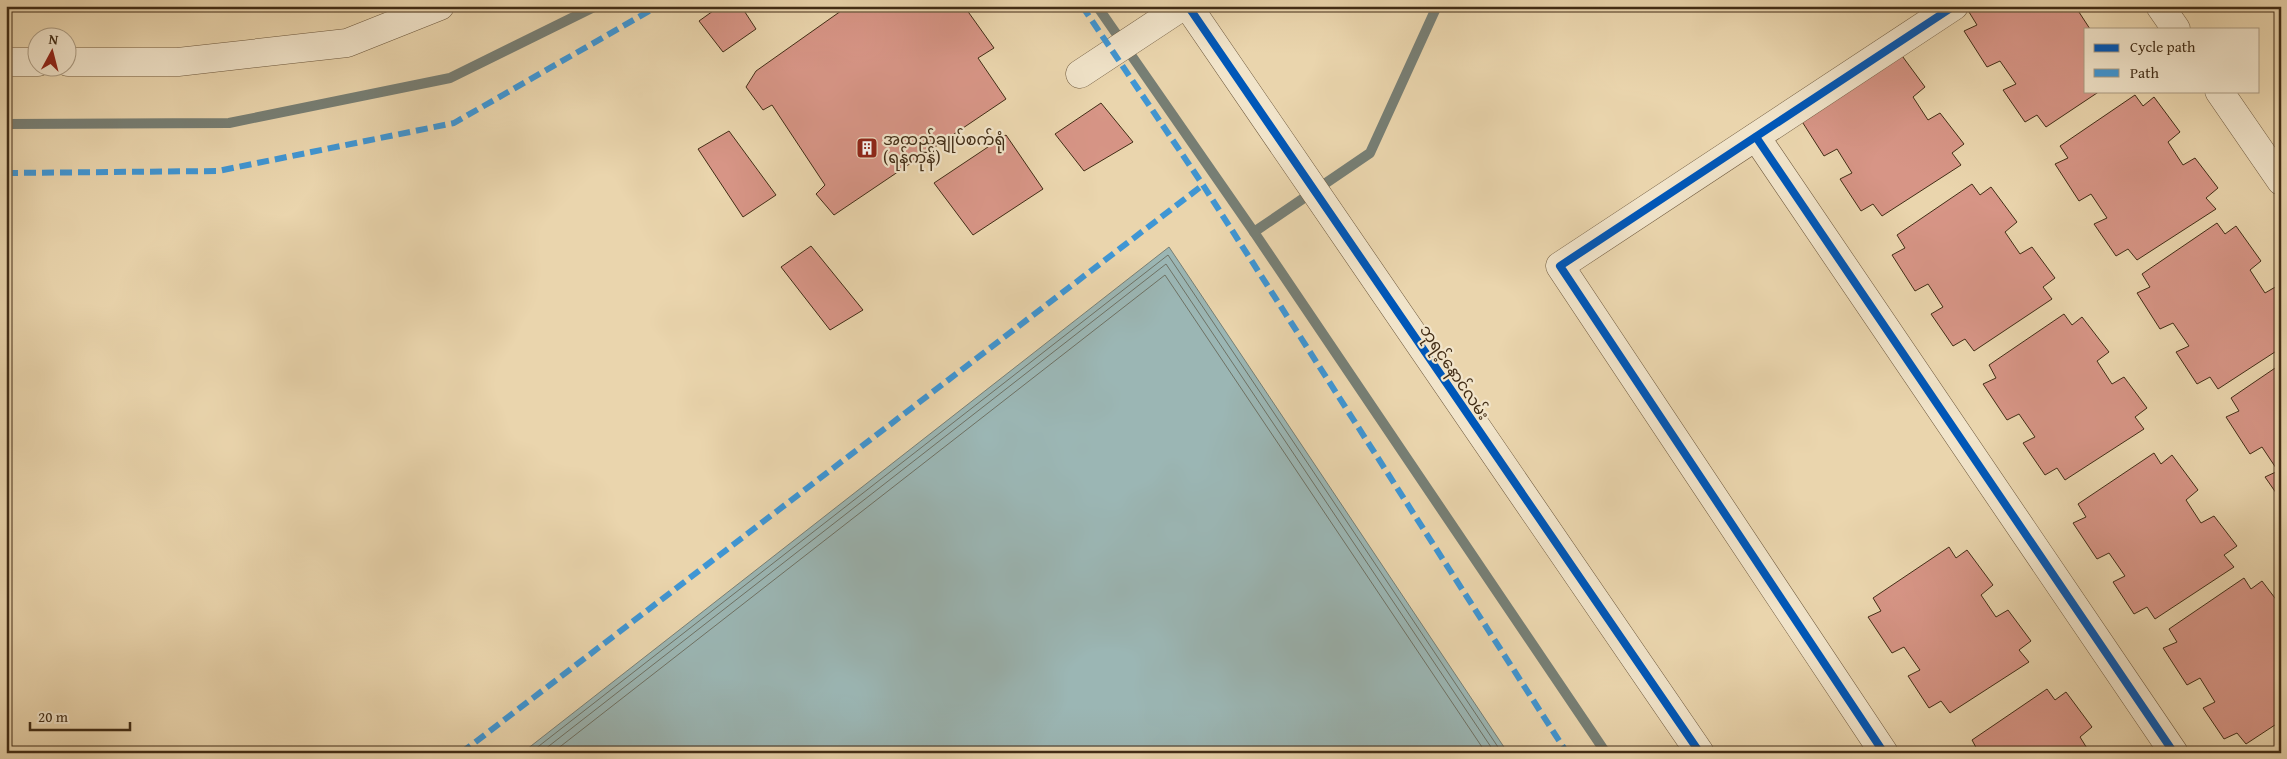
<svg xmlns="http://www.w3.org/2000/svg" width="2287" height="759" viewBox="0 0 2287 759" font-family="'Gentium Book Plus','Noto Sans Myanmar',serif">
	<rect width="100%" height="100%" fill="#ead5ad"/>
	<filter id="stains"><feTurbulence type="fractalNoise" baseFrequency=".004" numOctaves="4"/><feColorMatrix values="0 0 0 0 .2 0 0 0 0 .09 0 0 0 0 .02 0 0 0 .5 -.17"/></filter>
	<radialGradient id="worn" r=".72"><stop offset=".6" stop-color="#630" stop-opacity="0"/><stop offset="1" stop-color="#630" stop-opacity=".3"/></radialGradient>
	<polygon fill="#9bb6b4" stroke="#777f75" points="1169,247 1508,753 522,753"/>
	<g fill="none" stroke-linecap="round" stroke-linejoin="round">
		<g stroke="#6e7265" stroke-width="1">
			<polyline points="530,753 1168,255 1502,753"/>
			<polyline points="540,753 1166,264 1495,753"/>
			<polyline points="552,753 1165,275 1486,753"/>
		</g>
		<g stroke="#777f75" stroke-width="10">
			<polyline points="1097,6 1254,232 1606,753"/>
			<polyline points="6,124 229,123 450,78 596,6"/>
			<polyline points="1254,232 1370,153 1437,6"/>
		</g>
	</g>
	<g fill="#d79586" stroke="#422d16">
		<polygon points="720,6 741,6 756,29 723,52 699,21"/>
		<polygon points="848,6 940,6 943,10 949,6 964,6 994,48 978,58 1006,99 834,215 816,194 825,185 772,105 763,110 746,87 756,71"/>
		<polygon points="1977,6 2080,6 2077,9 2090,29 2086,29 2086,91 2100,91 2046,127 2037,115 2025,122 2003,90 2016,84 2000,61 1987,67 1964,31 1977,25 1969,12"/>
		<polygon points="1900,53 1925,87 1913,97 1928,120 1940,113 1964,144 1952,153 1961,165 1882,216 1873,204 1861,211 1840,179 1852,173 1837,149 1824,156 1801,120"/>
		<polygon points="2135,95 2143,106 2154,97 2180,132 2168,142 2183,165 2195,158 2218,188 2206,198 2216,209 2137,260 2128,249 2116,256 2094,224 2107,218 2091,194 2079,201 2055,164 2068,158 2060,146"/>
		<polygon points="1101,103 1133,142 1084,171 1055,134"/>
		<polygon points="729,131 776,195 743,217 698,149"/>
		<polygon points="1006,135 1043,189 973,235 934,183"/>
		<polygon points="1972,184 1980,195 1991,187 2017,222 2005,232 2020,254 2032,247 2055,278 2043,287 2052,299 1974,351 1965,339 1953,346 1931,314 1943,307 1928,284 1915,291 1892,255 1905,248 1897,235"/>
		<polygon points="2217,223 2225,234 2236,226 2261,261 2250,270 2265,293 2277,286 2281,291 2281,348 2218,389 2210,377 2197,384 2176,352 2189,346 2173,323 2160,329 2137,293 2150,287 2142,274"/>
		<polygon points="811,246 863,310 830,330 781,267"/>
		<polygon points="2064,314 2072,325 2082,317 2109,352 2097,361 2112,384 2124,377 2147,408 2135,417 2144,429 2065,480 2057,468 2045,475 2023,443 2035,437 2019,414 2007,420 1983,384 1996,378 1989,365"/>
		<polygon points="2281,364 2281,500 2265,477 2278,471 2262,447 2250,454 2226,417 2239,411 2231,398"/>
		<polygon points="2154,453 2161,464 2172,455 2198,490 2186,500 2201,523 2214,516 2237,546 2224,555 2234,567 2155,619 2147,607 2134,614 2113,582 2125,576 2109,553 2097,559 2073,523 2086,517 2078,504"/>
		<polygon points="1949,547 1956,558 1967,550 1993,585 1981,595 1996,617 2008,610 2031,641 2019,650 2029,662 1950,713 1941,701 1929,708 1908,676 1920,670 1904,647 1892,653 1868,617 1881,611 1873,598"/>
		<polygon points="2244,578 2251,589 2262,581 2281,606 2281,622 2276,626 2281,633 2281,721 2246,744 2237,733 2224,739 2203,708 2215,702 2200,678 2187,685 2163,648 2177,642 2169,629"/>
		<polygon points="2047,689 2055,700 2066,692 2092,727 2080,737 2090,753 1979,753 1972,740"/>
	</g>
	<g fill="none" stroke-linecap="round" stroke-linejoin="round">
		<g stroke="#6c573c" stroke-width="29">
			<g id="minor">
				<polyline points="1188,6 1700,753"/>
				<polyline points="2160,6 2176,29"/>
				<polyline points="6,62 38,62"/>
				<polyline points="68,62 178,62 347,43 440,6"/>
				<polyline points="1080,74 1183,6"/>
				<polyline points="2219,91 2281,181"/>
				<polyline points="1756,137 2174,753"/>
				<polyline points="1884,753 1560,266 1954,6"/>
			</g>
		</g>
		<use href="#minor" stroke="#f1e4ca" stroke-width="28"/>
		<g stroke="#3f96d4" stroke-width="6" stroke-dasharray="12 6" stroke-linecap="butt">
			<polyline points="1082,6 1203,185 1567,753"/>
			<polyline points="6,173 218,171 454,123 658,6"/>
			<polyline points="461,753 1203,185"/>
		</g>
		<g stroke="#f1e4ca" stroke-width="11">
			<g id="cycleway">
				<polyline points="1188,6 1700,753"/>
				<polyline points="1756,137 2174,753"/>
				<polyline points="1884,753 1560,266 1954,6"/>
			</g>
		</g>
		<use href="#cycleway" stroke="#0057b8" stroke-width="8"/>
	</g>
	<defs>
		<g id="building-square" transform="scale(1.125)"><rect x="-9" y="-9" width="18" height="18" rx="4" fill="#8f2418" stroke="#f1e4ca"/><path d="M-4-6H4V6H1V3H-1V6H-4ZM-2.5-4.3h1.7v1.8h-1.7ZM.8-4.3h1.7v1.8H.8ZM-2.5-1h1.7V.8h-1.7ZM.8-1h1.7V.8H.8Z" fill="#fff"/></g>
	</defs>
	<g fill-rule="evenodd">
		<use href="#building-square" x="867" y="148"/>
	</g>
	<g text-anchor="middle" stroke-width="4.5" stroke-linejoin="round" paint-order="stroke">
		<g font-size="16" fill="#422d16" stroke="#f1e4ca" text-anchor="start">
			<text x="883" y="145">အထည်ချုပ်စက်ရုံ<tspan x="883" dy="18">(ရန်ကုန်)</tspan></text>
		</g>
		<g font-size="16" fill="#422d16" stroke="#f1e4ca">
			<text transform="translate(1455 372) rotate(56)" y="6">ဘုရင့်နောင်လမ်း</text>
		</g>
	</g>
	<rect width="2287" height="759" fill="none" stroke="#ead5ad" stroke-width="25"/>
	<rect x="8" y="8" width="2272" height="744" fill="none" stroke="#422d16" stroke-width="2.5"/>
	<rect x="12" y="12" width="2262" height="734" fill="none" stroke="#422d16"/>
	<rect x="2084" y="28" width="175" height="65" fill="#f1e4ca" stroke="#ab9b82"/>
	<rect x="2094" y="44" width="25" height="8" fill="#0057b8" stroke="#ab9b82"/>
	<text x="2130" y="52" font-size="15" fill="#422d16">Cycle path</text>
	<rect x="2094" y="69" width="25" height="8" fill="#3f96d4" stroke="#ab9b82"/>
	<text x="2130" y="78" font-size="15" fill="#422d16">Path</text>
	<g transform="translate(52 52) rotate(7)"><circle r="24" fill="#f1e4ca" stroke="#ab9b82"/>
	<path d="M0-4L9 19L0 12L-9 19Z" fill="#8f2418"/>
	<text y="-8" font-size="14" font-weight="bold" text-anchor="middle" fill="#422d16">N</text>
	</g>
	<path d="M30 722v8h100v-8" fill="none" stroke="#422d16" stroke-width="2.5"/>
	<text x="38" y="722" font-size="15" fill="#422d16" stroke="#f1e4ca" stroke-width="4" paint-order="stroke">20 m</text>
	<rect width="100%" height="100%" filter="url(#stains)"/>
	<rect width="100%" height="100%" fill="url(#worn)"/>
</svg>
